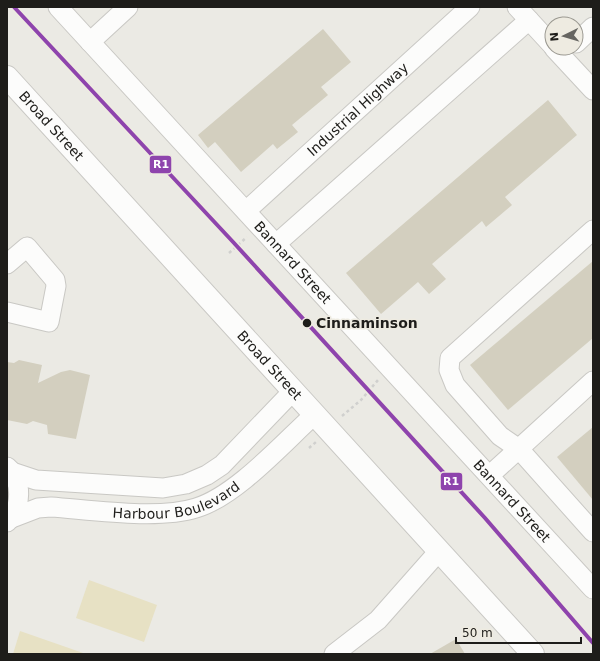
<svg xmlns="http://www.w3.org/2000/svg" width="600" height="661" viewBox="0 0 600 661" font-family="'DejaVu Sans',sans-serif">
	<rect width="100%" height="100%" fill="#ebeae4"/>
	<g fill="#e7e1c4">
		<polygon points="89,580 157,605 144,642 76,618"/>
		<polygon points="20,631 86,654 13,654"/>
	</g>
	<g fill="#d3cfbf">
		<polygon points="323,29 351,62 321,87 328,95 292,125 298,132 277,149 273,144 241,172 215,142 208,148 198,135"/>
		<polygon points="548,100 577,135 505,197 512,205 486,227 482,221 432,264 446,279 429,294 418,282 381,314 346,273"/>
		<polygon points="593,261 593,338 508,410 470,365"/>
		<polygon points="19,360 42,365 38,383 61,372 70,370 90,375 76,439 48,434 47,425 33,421 27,424 7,420 7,362 14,363"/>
		<polygon points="593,427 593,500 557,457"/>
		<polygon points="456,639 465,654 430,654"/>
	</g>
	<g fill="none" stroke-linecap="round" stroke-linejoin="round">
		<g stroke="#c9c8c4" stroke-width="21">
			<g id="minor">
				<path id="s1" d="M58 7 593 589"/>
				<polyline points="517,7 552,45"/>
				<polyline points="90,42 128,7"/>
				<polyline points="576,43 593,27"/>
				<polyline points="554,48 593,90"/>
				<path id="s2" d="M246 211 470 7"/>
				<polyline points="593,230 450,358 449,370 455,385 500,436 519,449 593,532"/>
				<polyline points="276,244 529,20"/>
				<polyline points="7,264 27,247 55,280 56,286 49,322 7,312"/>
				<path d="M7 467C23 481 22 508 7 522"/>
				<polyline points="12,472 36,480 163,488 186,484 207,475 222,465 293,391"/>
				<polyline points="490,475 593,381"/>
				<path id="s3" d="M12 518 38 508 51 507C92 510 158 520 196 508 236 496 283 443 314 415"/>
				<polyline points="334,654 378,620 439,551"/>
			</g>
		</g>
		<g stroke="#c9c8c4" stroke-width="24">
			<g id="major">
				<path id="s4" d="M7 77 533 654"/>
			</g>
		</g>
		<g stroke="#d0d0ce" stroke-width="2.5" stroke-dasharray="3 3" stroke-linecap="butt">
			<polyline points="229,253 247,237"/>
			<polyline points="342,416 361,400 378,380"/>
			<polyline points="309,448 316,442"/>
		</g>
		<use href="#minor" stroke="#fcfcfb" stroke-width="19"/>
		<use href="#major" stroke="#fcfcfb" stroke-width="22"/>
		<g stroke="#eeebe1" stroke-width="7">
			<polyline id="rail-1" points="14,7 234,243 485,518 593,643"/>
		</g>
		<use href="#rail-1" stroke="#8e44ad" stroke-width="4"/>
	</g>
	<circle fill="#1e1d1a" stroke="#eeebe1" stroke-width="1.5" cx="307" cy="323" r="5"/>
	<g text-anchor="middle" stroke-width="3" stroke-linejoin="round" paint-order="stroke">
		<g font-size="14" fill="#1e1d1a" stroke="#eeebe1">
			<text dy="5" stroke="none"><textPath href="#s2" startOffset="151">Industrial Highway</textPath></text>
			<text dy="5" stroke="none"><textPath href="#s4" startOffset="66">Broad Street</textPath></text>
			<text dy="5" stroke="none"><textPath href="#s1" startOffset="347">Bannard Street</textPath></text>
			<text dy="5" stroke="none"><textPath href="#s4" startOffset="390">Broad Street</textPath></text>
			<text dy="5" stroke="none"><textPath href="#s3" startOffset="169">Harbour Boulevard</textPath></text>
			<text dy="5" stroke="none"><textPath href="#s1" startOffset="671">Bannard Street</textPath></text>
		</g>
		<g font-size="14" font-weight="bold" fill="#1e1d1a" stroke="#eeebe1" text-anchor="start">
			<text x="316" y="328">Cinnaminson</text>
		</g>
	</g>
	<g stroke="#eeebe1" stroke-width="1.5">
		<rect x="149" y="155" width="23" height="19" rx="4" fill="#8e44ad"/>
		<rect x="440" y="472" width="23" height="19" rx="4" fill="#8e44ad"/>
	</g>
	<g font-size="11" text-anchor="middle" font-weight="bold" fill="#fff">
		<text x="161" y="168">R1</text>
		<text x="451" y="485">R1</text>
	</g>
	<rect width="600" height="661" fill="none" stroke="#1e1d1a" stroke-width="16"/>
	<g transform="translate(564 36) rotate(265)"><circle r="19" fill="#eeebe1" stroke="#9b9991"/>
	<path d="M0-3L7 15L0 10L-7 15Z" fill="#666561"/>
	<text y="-6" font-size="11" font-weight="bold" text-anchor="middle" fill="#1e1d1a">N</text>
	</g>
	<path d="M456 637v6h125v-6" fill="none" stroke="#1e1d1a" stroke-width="2"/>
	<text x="462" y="637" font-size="12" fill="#1e1d1a" stroke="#eeebe1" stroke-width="3" paint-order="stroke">50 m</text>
</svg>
